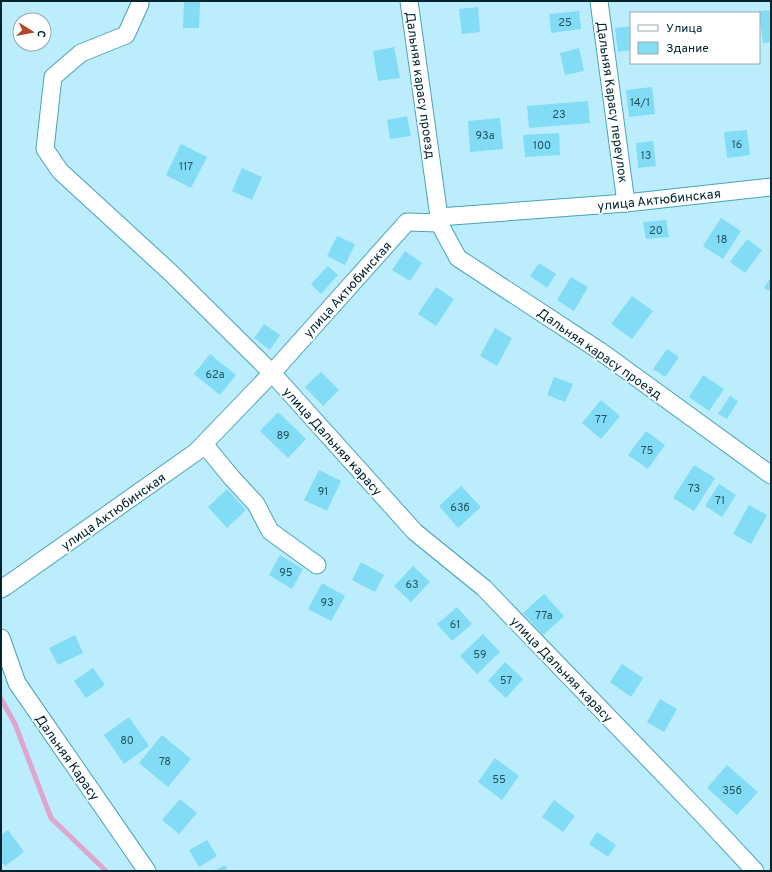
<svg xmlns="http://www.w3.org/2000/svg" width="772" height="872" viewBox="0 0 772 872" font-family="Overpass,sans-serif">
	<rect width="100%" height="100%" fill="#bbedfc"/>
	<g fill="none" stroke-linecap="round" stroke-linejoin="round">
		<polyline stroke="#dea5cd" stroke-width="5" points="1,699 15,724 51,818 106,871"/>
	</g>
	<g fill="#82dcf5">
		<polygon points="184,1 200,1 199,28 183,28"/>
		<polygon points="478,7 480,32 462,34 459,9"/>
		<polygon points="771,10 771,42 763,43 759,11"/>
		<polygon points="579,11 581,29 551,33 549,14"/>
		<polygon points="631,26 631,50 618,52 615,28"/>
		<polygon points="394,47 400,78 378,81 373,51"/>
		<polygon points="579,48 584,71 565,75 560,53"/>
		<polygon points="652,87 655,114 629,117 626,90"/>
		<polygon points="588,101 590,123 529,128 527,106"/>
		<polygon points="407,116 411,136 390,139 387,120"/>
		<polygon points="500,118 503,149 470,152 468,121"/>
		<polygon points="747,130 750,155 727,158 724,132"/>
		<polygon points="559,133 560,155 525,157 523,135"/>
		<polygon points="653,141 656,166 638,168 636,143"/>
		<polygon points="181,144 207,157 191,188 166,175"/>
		<polygon points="242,168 262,177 252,200 232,191"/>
		<polygon points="721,218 741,231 723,259 703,246"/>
		<polygon points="666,220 669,237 646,239 643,222"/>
		<polygon points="337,236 355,244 345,265 327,256"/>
		<polygon points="747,239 762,250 745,273 730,262"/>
		<polygon points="405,251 422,263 410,281 392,270"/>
		<polygon points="539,263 556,274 547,288 530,276"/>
		<polygon points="328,266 338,275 321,294 311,284"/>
		<polygon points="571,277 588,287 574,311 557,300"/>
		<polygon points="771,277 771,292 764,288"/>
		<polygon points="436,287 454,299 436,326 418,314"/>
		<polygon points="632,296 653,311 632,339 611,324"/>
		<polygon points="264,324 280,335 270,350 254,338"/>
		<polygon points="495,328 512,338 497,366 480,356"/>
		<polygon points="667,349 679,357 665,377 653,369"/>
		<polygon points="210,354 236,375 220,395 194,374"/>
		<polygon points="321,372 339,390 323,406 305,387"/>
		<polygon points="703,375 724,389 709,411 689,397"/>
		<polygon points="554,377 573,384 565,402 547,395"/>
		<polygon points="730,396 738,401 727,419 718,414"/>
		<polygon points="601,400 620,416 601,439 582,423"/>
		<polygon points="278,412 306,439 288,458 260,431"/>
		<polygon points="646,431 665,445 648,469 628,455"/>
		<polygon points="694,465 715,478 694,511 673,498"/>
		<polygon points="319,470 341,481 327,511 304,500"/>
		<polygon points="719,484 736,495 722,517 705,506"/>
		<polygon points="461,486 481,507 458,528 439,506"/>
		<polygon points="227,489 246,510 227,528 208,507"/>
		<polygon points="749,505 767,515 751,544 733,534"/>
		<polygon points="280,555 303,569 292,589 269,575"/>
		<polygon points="361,562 384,575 375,592 352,580"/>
		<polygon points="413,566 430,582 411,602 394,586"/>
		<polygon points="322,583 345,596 331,621 308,609"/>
		<polygon points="544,594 564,616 543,635 523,613"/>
		<polygon points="457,607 472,624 452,641 437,624"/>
		<polygon points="483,634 500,652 477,674 460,656"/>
		<polygon points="75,635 83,653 58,665 49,648"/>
		<polygon points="505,662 523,679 506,698 488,681"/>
		<polygon points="622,664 643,678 631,697 610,682"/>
		<polygon points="93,668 105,685 86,698 74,681"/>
		<polygon points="660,699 677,709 664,732 647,722"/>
		<polygon points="129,717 149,746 124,764 104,735"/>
		<polygon points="162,735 191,759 168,787 139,763"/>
		<polygon points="495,758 519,776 502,800 478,782"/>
		<polygon points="727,765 758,792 737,815 707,788"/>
		<polygon points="180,799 197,813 179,834 162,820"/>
		<polygon points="554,800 575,816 563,832 542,817"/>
		<polygon points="8,830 24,852 5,866 1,861 1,835"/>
		<polygon points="597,832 616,845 608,857 589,844"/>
		<polygon points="207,840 217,856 199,867 189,850"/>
		<polygon points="225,865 228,871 214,871"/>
	</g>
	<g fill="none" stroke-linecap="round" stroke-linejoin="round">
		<g stroke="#47a2ba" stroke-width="19">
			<g id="minor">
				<polyline points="409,1 439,217"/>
				<polyline points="599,1 626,203"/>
				<polyline points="140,4 126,35 81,53 53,77 45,149 60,171 171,273 272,373 415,532 484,588 700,812 755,871"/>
				<polyline points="439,223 458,258 600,351 771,475"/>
				<polyline points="204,444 232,478 256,504 270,531 317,565"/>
				<polyline points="1,589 6,586 196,452 272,373 407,222 439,223 439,217 626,203 771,187"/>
				<polyline points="1,638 17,683 147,871"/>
			</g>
		</g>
		<use href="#minor" stroke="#fff" stroke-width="17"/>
	</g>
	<g text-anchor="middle" stroke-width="3.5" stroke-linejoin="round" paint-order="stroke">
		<g font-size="11" fill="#205360">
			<text x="565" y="26">25</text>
			<text x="640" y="106">14/1</text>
			<text x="559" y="118">23</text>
			<text x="485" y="139">93а</text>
			<text x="737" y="148">16</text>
			<text x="542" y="149">100</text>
			<text x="646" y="159">13</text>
			<text x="186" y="170">117</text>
			<text x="656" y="234">20</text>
			<text x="722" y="243">18</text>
			<text x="215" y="378">62а</text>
			<text x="601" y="423">77</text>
			<text x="283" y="439">89</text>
			<text x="647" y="454">75</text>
			<text x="694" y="492">73</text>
			<text x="323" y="495">91</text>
			<text x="720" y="504">71</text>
			<text x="460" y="511">63б</text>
			<text x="286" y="576">95</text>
			<text x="412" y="588">63</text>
			<text x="327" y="606">93</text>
			<text x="544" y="619">77а</text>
			<text x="455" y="628">61</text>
			<text x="480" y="658">59</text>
			<text x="506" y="684">57</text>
			<text x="127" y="744">80</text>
			<text x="165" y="765">78</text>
			<text x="499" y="783">55</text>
			<text x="732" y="794">35б</text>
		</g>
		<g font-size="13" fill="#00252f" stroke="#fff">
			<text transform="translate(421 85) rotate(82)" y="5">Дальняя карасу проезд</text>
			<text transform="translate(613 102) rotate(82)" y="5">Дальняя Карасу переулок</text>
			<text transform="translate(659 199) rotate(-6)" y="5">улица Актюбинская</text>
			<text transform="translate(347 289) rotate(-48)" y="5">улица Актюбинская</text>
			<text transform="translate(600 353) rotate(35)" y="5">Дальняя карасу проезд</text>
			<text transform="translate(333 441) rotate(48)" y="5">улица Дальняя карасу</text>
			<text transform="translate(113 511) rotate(-35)" y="5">улица Актюбинская</text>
			<text transform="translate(562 669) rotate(46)" y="5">улица Дальняя карасу</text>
			<text transform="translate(68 757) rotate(55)" y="5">Дальняя Карасу</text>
		</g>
	</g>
	<rect width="772" height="872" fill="none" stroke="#00252f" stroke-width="4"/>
	<rect x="630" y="12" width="130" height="52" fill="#ffffff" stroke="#99a8ac"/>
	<rect x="638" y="25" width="20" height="6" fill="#ffffff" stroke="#99a8ac"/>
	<text x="666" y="32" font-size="12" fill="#00252f">Улица</text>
	<rect x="638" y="42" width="20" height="12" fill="#82dcf5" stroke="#99a8ac"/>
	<text x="666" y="52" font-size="12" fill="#00252f">Здание</text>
	<g transform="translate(32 32) rotate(101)"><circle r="19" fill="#ffffff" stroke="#99a8ac"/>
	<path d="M0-3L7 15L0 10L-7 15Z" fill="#b04826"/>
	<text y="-6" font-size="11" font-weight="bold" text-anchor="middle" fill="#00252f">С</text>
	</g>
</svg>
